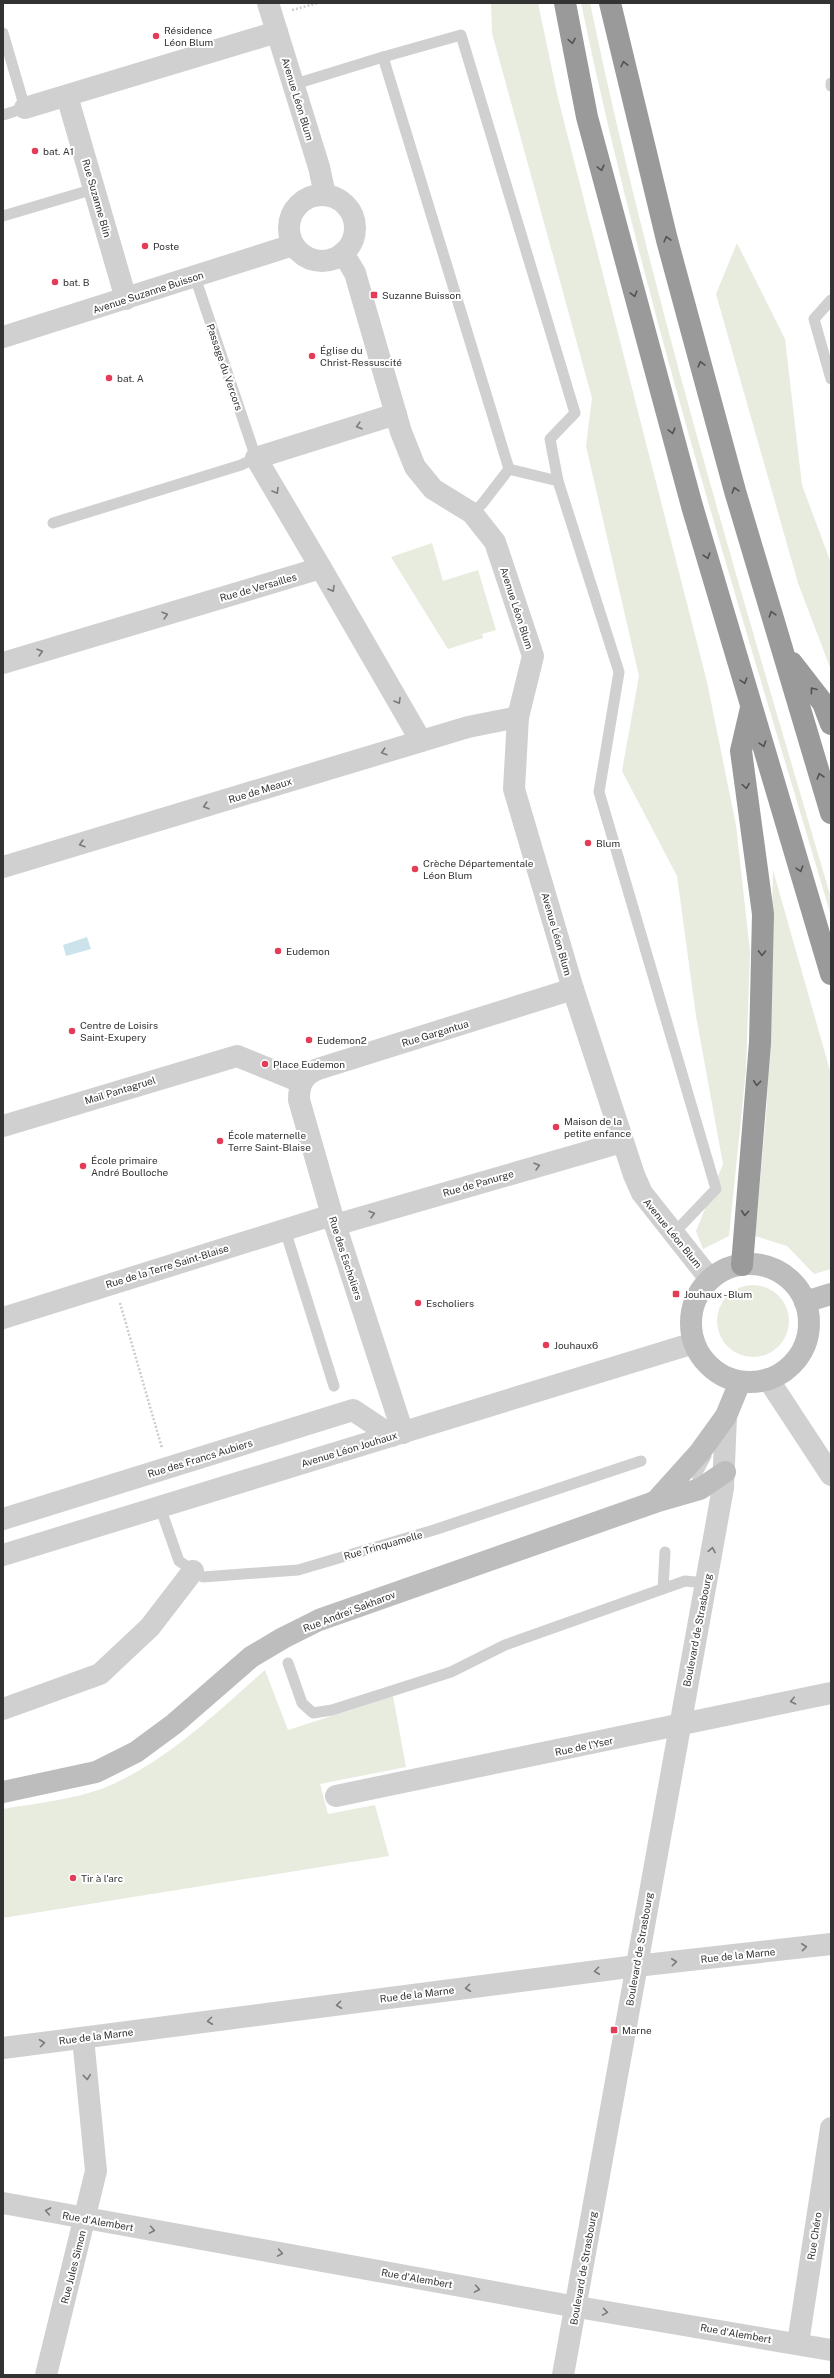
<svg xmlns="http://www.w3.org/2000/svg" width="834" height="2378" viewBox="0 0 834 2378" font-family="'Public Sans',sans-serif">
	<rect width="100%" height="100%" fill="#fff"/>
	<g fill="#e7ecdf">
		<polygon points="491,3 538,3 558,98 707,682 736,825 750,951 746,1070 729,1236 703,1249 696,1231 723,1164 696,1016 677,876 622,771 639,676 586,446 592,398 492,33"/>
		<path d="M581 3H590C653 305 744 601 831 898V916C742 614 645 312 581 3Z"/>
		<polygon points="737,243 785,339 802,485 831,563 831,670 798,583 716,294"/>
		<polygon points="432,543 443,581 478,570 496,630 482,634 483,638 448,649 391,557"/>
		<polygon points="773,870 831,1074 831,1269 814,1274 787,1246 755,1236 767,1104"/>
		<circle cx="753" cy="1321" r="36"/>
		<path d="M265 1670 288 1730 393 1696 406 1767 320 1784 328 1814 375 1805 389 1856 3 1918V1809C36 1803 72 1800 104 1788 166 1762 215 1714 265 1670Z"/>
	</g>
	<polygon fill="#cce3ec" points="87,937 91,949 66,956 63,945"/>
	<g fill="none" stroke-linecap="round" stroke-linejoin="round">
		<g stroke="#cdcdcd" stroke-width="2.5" stroke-dasharray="2 2" stroke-linecap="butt">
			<polyline points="292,10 318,3"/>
			<polyline points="120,1303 162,1448"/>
		</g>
		<g stroke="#d0d0d0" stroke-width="11">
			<polyline points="3,33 25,108 3,115"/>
			<polyline points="383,57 461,35 575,413 550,439 558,481"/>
			<polyline points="831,83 831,86"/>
			<polyline points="292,85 383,57 509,469 558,481 619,672 599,792 716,1189 675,1232"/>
			<polyline points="3,216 94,189"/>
			<polyline points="831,300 814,319 831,379"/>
			<polyline points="472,513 482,504 509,469"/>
			<polyline points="53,523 241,465 256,458 195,277"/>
			<polyline points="285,1230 334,1386"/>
			<polyline points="700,1489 697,1473 706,1456"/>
			<polyline points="160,1507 179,1561 203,1577 298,1570 434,1530 641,1461"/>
			<polyline points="663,1589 665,1552"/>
			<polyline points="288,1663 302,1703 313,1713 332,1710 451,1672 505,1645 685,1581 706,1583"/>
		</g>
		<g stroke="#d0d0d0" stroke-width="22">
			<polyline points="268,3 319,167 325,195"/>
			<polyline points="67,96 126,299"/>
			<polyline points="25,108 277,32"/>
			<circle cx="322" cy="228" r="33"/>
			<polyline points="343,253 355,273 401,432 415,467 433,489 472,513 495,542 533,656 518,717 514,789 573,989 634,1175 642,1193 710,1279"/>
			<polyline points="3,337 293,245"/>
			<polyline points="321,568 256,458 396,414"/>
			<polyline points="3,663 321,568 421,741"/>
			<polyline points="3,867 468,727 518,717"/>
			<polyline points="3,1126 237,1056 301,1082"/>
			<polyline points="335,1225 622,1142"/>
			<polyline points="3,1318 332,1215"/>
			<polyline points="768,1379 831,1475"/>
			<path d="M403 1433 332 1215 299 1100C299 1084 303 1075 318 1069L573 989"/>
			<polyline points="3,1519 353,1410 392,1436"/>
			<polyline points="3,1555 694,1343"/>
			<polyline points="3,1709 100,1674 150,1627 193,1571"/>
			<polyline points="336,1796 831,1693"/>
			<polyline points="3,2048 636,1966 831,1944"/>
			<polyline points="3,2203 560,2304 831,2350"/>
			<polyline points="798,2343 831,2128"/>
			<polyline points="46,2375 96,2171 83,2038"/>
			<polyline points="563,2375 723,1488 726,1416"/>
		</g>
		<g stroke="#bdbdbd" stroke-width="22">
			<circle cx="750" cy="1323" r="59"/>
			<polyline points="805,1302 831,1294"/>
			<polyline points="655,1502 700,1452 726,1416 740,1382"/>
			<polyline points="3,1792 96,1772 136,1752 174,1724 251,1657 283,1638 319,1620 655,1502 700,1489 725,1472"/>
		</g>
		<g stroke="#9a9a9a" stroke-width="22">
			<polyline points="565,3 587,117 692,506 831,974"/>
			<polyline points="610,3 667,240 735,491 831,813"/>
			<polyline points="792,663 823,703 831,724"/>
			<polyline points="742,1265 760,1043 763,914 741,751 751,708"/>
		</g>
	</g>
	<defs><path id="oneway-chevron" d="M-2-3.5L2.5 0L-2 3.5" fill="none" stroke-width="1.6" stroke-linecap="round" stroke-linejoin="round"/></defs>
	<g stroke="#525252">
		<use href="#oneway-chevron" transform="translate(572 41) rotate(80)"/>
		<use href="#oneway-chevron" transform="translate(624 64) rotate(-103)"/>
		<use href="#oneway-chevron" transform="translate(601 168) rotate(75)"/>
		<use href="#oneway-chevron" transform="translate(667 239) rotate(-104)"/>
		<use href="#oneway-chevron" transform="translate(634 294) rotate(75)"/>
		<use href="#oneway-chevron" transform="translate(701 364) rotate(-105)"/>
		<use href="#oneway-chevron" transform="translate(672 431) rotate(75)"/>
		<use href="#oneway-chevron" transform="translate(735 490) rotate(-106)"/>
		<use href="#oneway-chevron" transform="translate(707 556) rotate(73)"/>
		<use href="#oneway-chevron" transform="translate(772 614) rotate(-107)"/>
		<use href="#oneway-chevron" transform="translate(744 681) rotate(73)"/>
		<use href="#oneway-chevron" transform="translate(813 690) rotate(-127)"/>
		<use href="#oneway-chevron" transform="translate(763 744) rotate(73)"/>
		<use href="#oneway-chevron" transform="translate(820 776) rotate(-106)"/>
		<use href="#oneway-chevron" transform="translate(746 786) rotate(82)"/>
		<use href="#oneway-chevron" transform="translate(800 869) rotate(73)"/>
		<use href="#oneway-chevron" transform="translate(762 953) rotate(91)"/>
		<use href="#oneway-chevron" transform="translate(757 1083) rotate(95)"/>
		<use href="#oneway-chevron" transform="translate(745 1213) rotate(95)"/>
	</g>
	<g stroke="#7a7a7a">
		<use href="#oneway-chevron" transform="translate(359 426) rotate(163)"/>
		<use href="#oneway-chevron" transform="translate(276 491) rotate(59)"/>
		<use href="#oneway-chevron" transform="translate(332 589) rotate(60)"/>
		<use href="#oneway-chevron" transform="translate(165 615) rotate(-16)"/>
		<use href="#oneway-chevron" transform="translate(40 652) rotate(-16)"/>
		<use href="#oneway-chevron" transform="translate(398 701) rotate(60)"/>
		<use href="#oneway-chevron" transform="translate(384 752) rotate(163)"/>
		<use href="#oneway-chevron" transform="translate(206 806) rotate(163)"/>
		<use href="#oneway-chevron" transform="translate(82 844) rotate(163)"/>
		<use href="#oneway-chevron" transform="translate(537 1166) rotate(-16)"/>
		<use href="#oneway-chevron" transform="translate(372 1214) rotate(-16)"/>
		<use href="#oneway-chevron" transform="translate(712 1550) rotate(-79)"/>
		<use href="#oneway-chevron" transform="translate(793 1701) rotate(168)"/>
		<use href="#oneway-chevron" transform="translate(804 1947) rotate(-6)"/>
		<use href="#oneway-chevron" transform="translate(674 1962) rotate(-6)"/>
		<use href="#oneway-chevron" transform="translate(597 1971) rotate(173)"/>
		<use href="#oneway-chevron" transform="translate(468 1988) rotate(173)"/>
		<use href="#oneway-chevron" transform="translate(339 2005) rotate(173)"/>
		<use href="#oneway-chevron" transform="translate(210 2021) rotate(173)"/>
		<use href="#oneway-chevron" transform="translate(42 2043) rotate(-7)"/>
		<use href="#oneway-chevron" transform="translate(87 2077) rotate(84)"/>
		<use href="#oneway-chevron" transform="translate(48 2211) rotate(-169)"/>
		<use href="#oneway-chevron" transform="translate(152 2230) rotate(10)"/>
		<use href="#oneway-chevron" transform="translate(280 2253) rotate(10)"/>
		<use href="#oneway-chevron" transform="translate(477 2289) rotate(10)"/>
		<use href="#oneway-chevron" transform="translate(605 2312) rotate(9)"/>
	</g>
	<g fill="#e43b57" stroke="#fff" stroke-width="1.5">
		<circle cx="156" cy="36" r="4"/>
		<circle cx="35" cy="151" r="4"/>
		<circle cx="145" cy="246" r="4"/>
		<circle cx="55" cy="282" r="4"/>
		<rect x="370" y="291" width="8" height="8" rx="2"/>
		<circle cx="312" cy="356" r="4"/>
		<circle cx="109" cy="378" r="4"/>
		<circle cx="588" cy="843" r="4"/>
		<circle cx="415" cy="869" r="4"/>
		<circle cx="278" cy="951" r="4"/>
		<circle cx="72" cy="1031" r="4"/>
		<circle cx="309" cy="1040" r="4"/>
		<circle cx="265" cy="1064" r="4"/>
		<circle cx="556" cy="1127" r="4"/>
		<circle cx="220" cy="1141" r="4"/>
		<circle cx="83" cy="1166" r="4"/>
		<rect x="672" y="1290" width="8" height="8" rx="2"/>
		<circle cx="418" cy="1303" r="4"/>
		<circle cx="546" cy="1345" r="4"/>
		<circle cx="73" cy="1878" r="4"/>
		<rect x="610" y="2026" width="8" height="8" rx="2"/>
	</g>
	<g text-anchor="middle" stroke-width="4" stroke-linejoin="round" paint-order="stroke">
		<g font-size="10" fill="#333" stroke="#fff" text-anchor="start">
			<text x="164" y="34">Résidence<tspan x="164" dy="12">Léon Blum</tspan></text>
			<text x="43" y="155">bat. A1</text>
			<text x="153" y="250">Poste</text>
			<text x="63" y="286">bat. B</text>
			<text x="382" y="299">Suzanne Buisson</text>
			<text x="320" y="354">Église du<tspan x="320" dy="12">Christ-Ressuscité</tspan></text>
			<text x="117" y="382">bat. A</text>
			<text x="596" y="847">Blum</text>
			<text x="423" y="867">Crèche Départementale<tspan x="423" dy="12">Léon Blum</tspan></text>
			<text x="286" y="955">Eudemon</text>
			<text x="80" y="1029">Centre de Loisirs<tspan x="80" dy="12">Saint-Exupery</tspan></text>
			<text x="317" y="1044">Eudemon2</text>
			<text x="273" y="1068">Place Eudemon</text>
			<text x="564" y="1125">Maison de la<tspan x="564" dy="12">petite enfance</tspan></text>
			<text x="228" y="1139">École maternelle<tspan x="228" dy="12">Terre Saint-Blaise</tspan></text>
			<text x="91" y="1164">École primaire<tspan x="91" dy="12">André Boulloche</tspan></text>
			<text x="684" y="1298">Jouhaux - Blum</text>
			<text x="426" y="1307">Escholiers</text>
			<text x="554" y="1349">Jouhaux6</text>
			<text x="81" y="1882">Tir à l'arc</text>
			<text x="622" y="2034">Marne</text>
		</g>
		<g font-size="10" fill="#333" stroke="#fff">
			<text transform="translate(298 99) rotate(73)" y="4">Avenue Léon Blum</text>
			<text transform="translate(97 198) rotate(74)" y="4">Rue Suzanne Blin</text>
			<text transform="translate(148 292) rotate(-18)" y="4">Avenue Suzanne Buisson</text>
			<text transform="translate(225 367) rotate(71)" y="4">Passage du Vercors</text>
			<text transform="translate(258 587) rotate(-16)" y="4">Rue de Versailles</text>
			<text transform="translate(517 608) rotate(72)" y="4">Avenue Léon Blum</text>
			<text transform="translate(260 790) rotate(-17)" y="4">Rue de Meaux</text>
			<text transform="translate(557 934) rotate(74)" y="4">Avenue Léon Blum</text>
			<text transform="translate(435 1033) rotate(-17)" y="4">Rue Gargantua</text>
			<text transform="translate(120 1090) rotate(-17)" y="4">Mail Pantagruel</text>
			<text transform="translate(478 1183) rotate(-16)" y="4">Rue de Panurge</text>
			<text transform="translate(673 1233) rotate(51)" y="4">Avenue Léon Blum</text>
			<text transform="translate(346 1258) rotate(72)" y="4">Rue des Escholiers</text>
			<text transform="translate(167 1266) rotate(-17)" y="4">Rue de la Terre Saint-Blaise</text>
			<text transform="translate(349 1449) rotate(-17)" y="4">Avenue Léon Jouhaux</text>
			<text transform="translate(200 1458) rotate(-17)" y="4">Rue des Francs Aubiers</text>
			<text transform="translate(383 1545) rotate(-16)" y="4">Rue Trinquamelle</text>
			<text transform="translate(349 1611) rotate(-21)" y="4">Rue Andreï Sakharov</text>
			<text transform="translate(697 1630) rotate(-79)" y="4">Boulevard de Strasbourg</text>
			<text transform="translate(584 1746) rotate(-12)" y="4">Rue de l'Yser</text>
			<text transform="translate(639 1949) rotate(-80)" y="4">Boulevard de Strasbourg</text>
			<text transform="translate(738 1955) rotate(-6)" y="4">Rue de la Marne</text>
			<text transform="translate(417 1994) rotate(-7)" y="4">Rue de la Marne</text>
			<text transform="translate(96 2036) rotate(-7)" y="4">Rue de la Marne</text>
			<text transform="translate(98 2221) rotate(10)" y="4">Rue d'Alembert</text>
			<text transform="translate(814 2236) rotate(-81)" y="4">Rue Chéro</text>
			<text transform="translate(73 2267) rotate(-76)" y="4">Rue Jules Simon</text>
			<text transform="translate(583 2268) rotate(-80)" y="4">Boulevard de Strasbourg</text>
			<text transform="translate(417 2278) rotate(10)" y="4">Rue d'Alembert</text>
			<text transform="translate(736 2333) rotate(10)" y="4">Rue d'Alembert</text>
		</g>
	</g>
	<rect width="834" height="2378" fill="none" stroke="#333333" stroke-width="8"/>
</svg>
